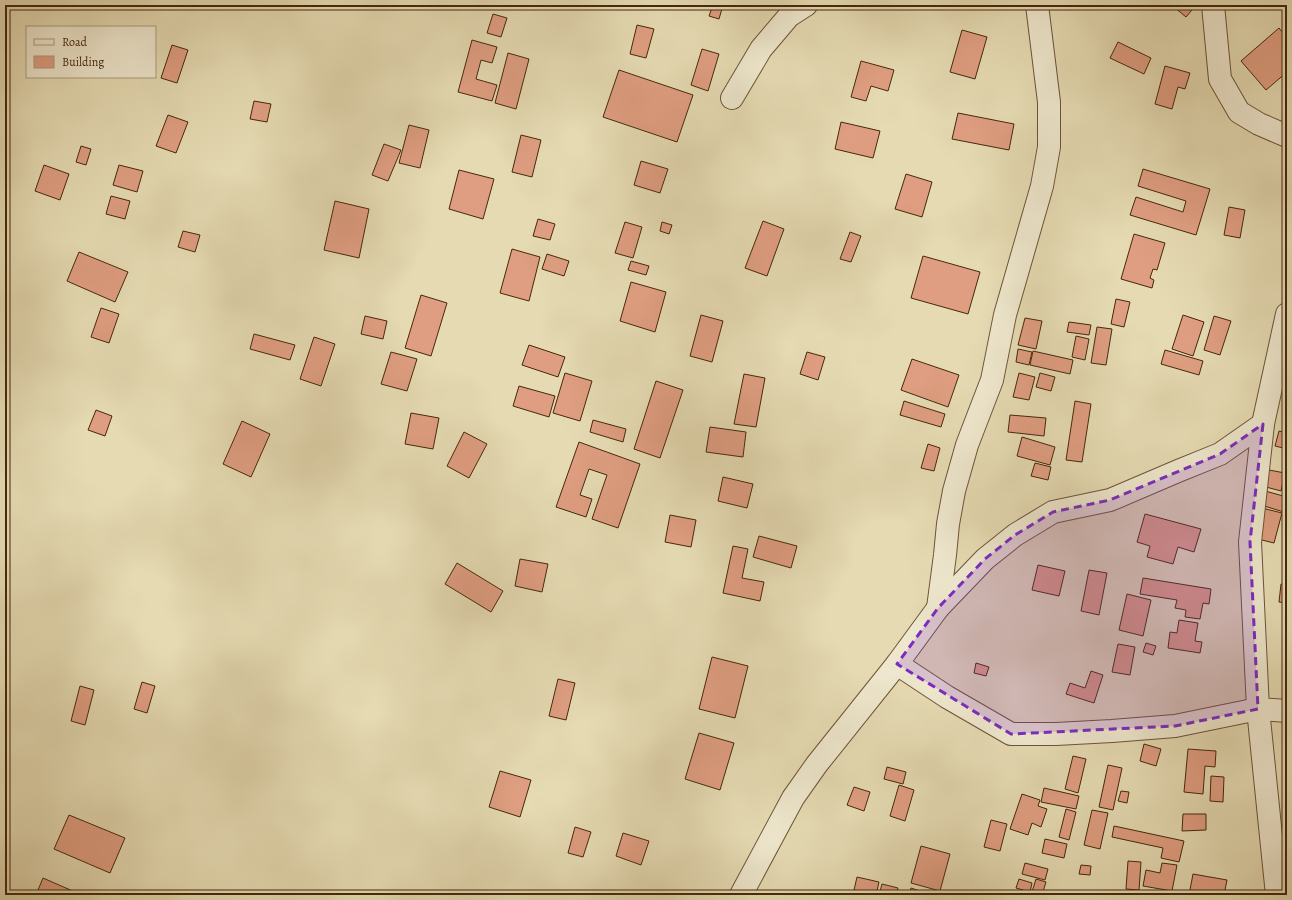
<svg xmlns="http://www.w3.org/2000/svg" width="1292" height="900" viewBox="0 0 1292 900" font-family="Alegreya,serif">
	<rect width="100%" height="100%" fill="#e5dab2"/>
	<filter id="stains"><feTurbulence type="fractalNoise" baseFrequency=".005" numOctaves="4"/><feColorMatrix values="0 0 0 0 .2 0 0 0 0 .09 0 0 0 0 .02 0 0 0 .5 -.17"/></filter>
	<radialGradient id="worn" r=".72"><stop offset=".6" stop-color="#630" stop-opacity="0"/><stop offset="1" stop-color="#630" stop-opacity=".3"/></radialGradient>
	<g fill="#df9e81" stroke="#45280d">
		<polygon points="390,5 405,5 404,8"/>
		<polygon points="713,5 723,5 719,19 709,16"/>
		<polygon points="1175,5 1196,5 1186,17 1174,7"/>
		<polygon points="493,14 507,18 501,37 487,33"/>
		<polygon points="637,25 654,29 646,58 630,54"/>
		<polygon points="1279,28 1287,38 1287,72 1266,90 1241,61"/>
		<polygon points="962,30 987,37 975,79 950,72"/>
		<polygon points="472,40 497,47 492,63 481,60 476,79 497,85 492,101 458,92"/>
		<polygon points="1118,42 1151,58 1144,74 1110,58"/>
		<polygon points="172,45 188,50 177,83 161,78"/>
		<polygon points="702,49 719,54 708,91 691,85"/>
		<polygon points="508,53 529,59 516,109 495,103"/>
		<polygon points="861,61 894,70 888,91 871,86 866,101 851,97"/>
		<polygon points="1165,66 1190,73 1185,89 1178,87 1172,109 1155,104"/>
		<polygon points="619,70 693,95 677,142 603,117"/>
		<polygon points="254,101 271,104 267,122 250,119"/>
		<polygon points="958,113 1014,124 1009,150 952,139"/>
		<polygon points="168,115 188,122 176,153 156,146"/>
		<polygon points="841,122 880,131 873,158 835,149"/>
		<polygon points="409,125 429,130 420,168 399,163"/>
		<polygon points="521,135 541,140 532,177 512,172"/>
		<polygon points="384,144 401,150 388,181 372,175"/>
		<polygon points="81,146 91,149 86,165 76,162"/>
		<polygon points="641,161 668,169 660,193 634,185"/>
		<polygon points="44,165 69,174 60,200 35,191"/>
		<polygon points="119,165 143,171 137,192 113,185"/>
		<polygon points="1143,169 1210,189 1196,235 1130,215 1136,197 1183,212 1186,201 1138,186"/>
		<polygon points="459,170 494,179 483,219 449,209"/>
		<polygon points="906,174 932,182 922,217 895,209"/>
		<polygon points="111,196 130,201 125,219 106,214"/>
		<polygon points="335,201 369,209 359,258 324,250"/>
		<polygon points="1229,207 1245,210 1240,238 1224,235"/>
		<polygon points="538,219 555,224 550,240 533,236"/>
		<polygon points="763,221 784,229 767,276 745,268"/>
		<polygon points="625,222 642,227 633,258 615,253"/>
		<polygon points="662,222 672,225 669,234 660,231"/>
		<polygon points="183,231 200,235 195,252 178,247"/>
		<polygon points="850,232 861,236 851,262 840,259"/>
		<polygon points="1134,234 1165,243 1157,270 1153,269 1150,278 1154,280 1152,288 1121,279"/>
		<polygon points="512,249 540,257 529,301 500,293"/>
		<polygon points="79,252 128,272 115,302 67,281"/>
		<polygon points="547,254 569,261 564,276 542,269"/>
		<polygon points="923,256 980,272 968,314 911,298"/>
		<polygon points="631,261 649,266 646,275 628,270"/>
		<polygon points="631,282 666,292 655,332 620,321"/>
		<polygon points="421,295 447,303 431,356 405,348"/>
		<polygon points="1116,299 1130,302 1124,327 1111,324"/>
		<polygon points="101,308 119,314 109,343 91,337"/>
		<polygon points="701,315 723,321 712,362 690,356"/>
		<polygon points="1183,315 1204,322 1193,356 1172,349"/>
		<polygon points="365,316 387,321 383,339 361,334"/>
		<polygon points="1214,316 1231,321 1220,355 1204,350"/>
		<polygon points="1025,318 1042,321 1036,349 1018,345"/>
		<polygon points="1069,322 1091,325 1089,335 1067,332"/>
		<polygon points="1097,327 1112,329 1106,365 1091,363"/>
		<polygon points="254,334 295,345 290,360 250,349"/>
		<polygon points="1076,336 1089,339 1085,360 1072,357"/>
		<polygon points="314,337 335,344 321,386 300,379"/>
		<polygon points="529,345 565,357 558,377 522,365"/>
		<polygon points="1018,349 1032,352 1029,365 1016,362"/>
		<polygon points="1165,350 1203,361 1199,375 1161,364"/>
		<polygon points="1033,351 1073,360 1070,374 1030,365"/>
		<polygon points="391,352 417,359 407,391 381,384"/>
		<polygon points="807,352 825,357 818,380 800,374"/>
		<polygon points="912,359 959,375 948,407 901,390"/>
		<polygon points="565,373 592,381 580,421 553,413"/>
		<polygon points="1019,373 1035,377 1029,400 1013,397"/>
		<polygon points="1040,373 1055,377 1051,391 1036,387"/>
		<polygon points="744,374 765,378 756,427 734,424"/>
		<polygon points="656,381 683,390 660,458 634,449"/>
		<polygon points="519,386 555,396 549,417 513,406"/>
		<polygon points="904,401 945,414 941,427 900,415"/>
		<polygon points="1075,401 1091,404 1082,462 1066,460"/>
		<polygon points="96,410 112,416 105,436 88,430"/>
		<polygon points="411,413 439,418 433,449 405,444"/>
		<polygon points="1010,415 1046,418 1044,436 1008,432"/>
		<polygon points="593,420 626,429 623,442 590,432"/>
		<polygon points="242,421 270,434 251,477 223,464"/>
		<polygon points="710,427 746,432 743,457 706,452"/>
		<polygon points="1279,431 1287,433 1287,449 1275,446"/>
		<polygon points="464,432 487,444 469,478 447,466"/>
		<polygon points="1022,437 1055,447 1050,465 1017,456"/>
		<polygon points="579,442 640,464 618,528 592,519 607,475 589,469 580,495 592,499 586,517 556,507"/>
		<polygon points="928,444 940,448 934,471 921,468"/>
		<polygon points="1035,463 1051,467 1048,480 1031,476"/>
		<polygon points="1269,470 1285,473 1281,491 1266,487"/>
		<polygon points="723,477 753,484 747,508 718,501"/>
		<polygon points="1265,491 1287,497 1287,513 1261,505"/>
		<polygon points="1262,508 1282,513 1274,543 1254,538"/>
		<polygon points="1145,514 1201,529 1194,552 1178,547 1173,564 1147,557 1150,546 1137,542"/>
		<polygon points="670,515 696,520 691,547 665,542"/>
		<polygon points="759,536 797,546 791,568 753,557"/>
		<polygon points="733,546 748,549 742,578 764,582 760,601 723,593"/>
		<polygon points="520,559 548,564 542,592 515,586"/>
		<polygon points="457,563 503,591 491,612 445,584"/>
		<polygon points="1038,565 1065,571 1059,596 1032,590"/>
		<polygon points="1089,570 1107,573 1099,615 1081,611"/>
		<polygon points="1143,578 1211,589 1209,604 1203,603 1200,619 1185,617 1186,610 1175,608 1177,600 1140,594"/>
		<polygon points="1281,584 1287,584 1287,603 1279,602"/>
		<polygon points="1127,594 1151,600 1143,636 1119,630"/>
		<polygon points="1179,620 1198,623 1195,641 1202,642 1200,653 1168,648 1170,632 1177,633"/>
		<polygon points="1146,643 1156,646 1153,655 1143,652"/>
		<polygon points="1118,644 1135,647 1130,675 1112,672"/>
		<polygon points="712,657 748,666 735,718 699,709"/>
		<polygon points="976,663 989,667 986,676 974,673"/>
		<polygon points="1091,671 1103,675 1094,703 1066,694 1070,683 1085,688"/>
		<polygon points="558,679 575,683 566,720 549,716"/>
		<polygon points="142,682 155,686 147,713 134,709"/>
		<polygon points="80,686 94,690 85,725 71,721"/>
		<polygon points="699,733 734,743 720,790 685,779"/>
		<polygon points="1144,744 1161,749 1156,766 1140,761"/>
		<polygon points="1188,749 1216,751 1215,767 1205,766 1203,794 1184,792"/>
		<polygon points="1073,756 1086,759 1078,793 1065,789"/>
		<polygon points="1108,765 1122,768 1113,810 1099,807"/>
		<polygon points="887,767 906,772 903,784 884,779"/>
		<polygon points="500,771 531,780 520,817 489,807"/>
		<polygon points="1211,776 1224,777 1223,802 1210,801"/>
		<polygon points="899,785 914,790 905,821 890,816"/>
		<polygon points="854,787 870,792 864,811 847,805"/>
		<polygon points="1044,788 1079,796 1076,809 1041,802"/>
		<polygon points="1121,791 1129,792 1127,803 1118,801"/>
		<polygon points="1022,794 1040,800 1038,806 1047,809 1041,827 1032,823 1028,835 1010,829"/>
		<polygon points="1066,809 1076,812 1069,840 1059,837"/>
		<polygon points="1092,810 1108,813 1100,849 1084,845"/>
		<polygon points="1183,814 1206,814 1206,830 1182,831"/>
		<polygon points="69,815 125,838 110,873 54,849"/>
		<polygon points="991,820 1007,824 1000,851 984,847"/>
		<polygon points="1114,826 1184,841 1179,862 1161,858 1163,848 1112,837"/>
		<polygon points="575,827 591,832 583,857 568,853"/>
		<polygon points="623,833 649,841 641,865 616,856"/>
		<polygon points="1045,839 1067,844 1064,858 1042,853"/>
		<polygon points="921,846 950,854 940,891 911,883"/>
		<polygon points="1285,853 1287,853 1287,868 1282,867"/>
		<polygon points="1128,861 1141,862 1139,890 1126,889"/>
		<polygon points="1025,863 1048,869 1045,880 1022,874"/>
		<polygon points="1162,863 1177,865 1172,891 1143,886 1146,870 1160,873"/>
		<polygon points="1081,865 1091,866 1090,875 1079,874"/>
		<polygon points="1193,874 1227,880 1224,895 1189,895"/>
		<polygon points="857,877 879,882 876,895 854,890"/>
		<polygon points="43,878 75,892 74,895 36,895"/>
		<polygon points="1019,879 1032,883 1030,892 1016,888"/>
		<polygon points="1036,879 1046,882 1042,895 1031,895"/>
		<polygon points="882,884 898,888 896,895 879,895"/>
		<polygon points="911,888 920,891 919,895 909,895"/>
	</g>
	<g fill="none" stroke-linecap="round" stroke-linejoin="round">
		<g stroke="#6d5436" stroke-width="24">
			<g id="street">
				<polyline points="1213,5 1220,79 1239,112 1259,124 1287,136"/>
				<polyline points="732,98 761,49 789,16 806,5"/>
				<polyline points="938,608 945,555 948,524 954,491 967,445 992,380 1005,315 1042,186 1049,147 1049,102 1037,5"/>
				<polyline points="897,664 947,697 1011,734 1056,734 1112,731 1175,726 1258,709 1287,711"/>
				<polyline points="741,895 793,798 817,764 897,664 938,608 985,559 1015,535 1053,512 1110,500 1178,471 1220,454 1263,424"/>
				<polyline points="1277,895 1258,709 1250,542 1263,424 1287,314"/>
			</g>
		</g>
		<use href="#street" stroke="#eee7cd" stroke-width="22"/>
	</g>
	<path fill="#7b2cbf" fill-opacity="0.2" stroke="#7b2cbf" stroke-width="3" stroke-dasharray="8 5" stroke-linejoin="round" d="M1263 424 1250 542 1258 709 1175 726 1011 734 897 664 938 608 985 559 1015 535 1053 512 1110 500 1220 454Z"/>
	<rect width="1292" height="900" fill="none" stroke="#e5dab2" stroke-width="20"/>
	<rect x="6" y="6" width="1280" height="888" fill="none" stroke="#45280d" stroke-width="2"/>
	<rect x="10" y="10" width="1272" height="880" fill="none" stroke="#45280d"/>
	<rect x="26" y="26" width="130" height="52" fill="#eee7cd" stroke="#aa9b80"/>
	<rect x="34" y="39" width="20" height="6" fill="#eee7cd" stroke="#aa9b80"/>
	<text x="62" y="46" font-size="12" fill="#45280d">Road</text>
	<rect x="34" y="56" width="20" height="12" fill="#df9e81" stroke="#aa9b80"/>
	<text x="62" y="66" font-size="12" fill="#45280d">Building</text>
	<rect width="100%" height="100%" filter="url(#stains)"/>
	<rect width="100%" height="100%" fill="url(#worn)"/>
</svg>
